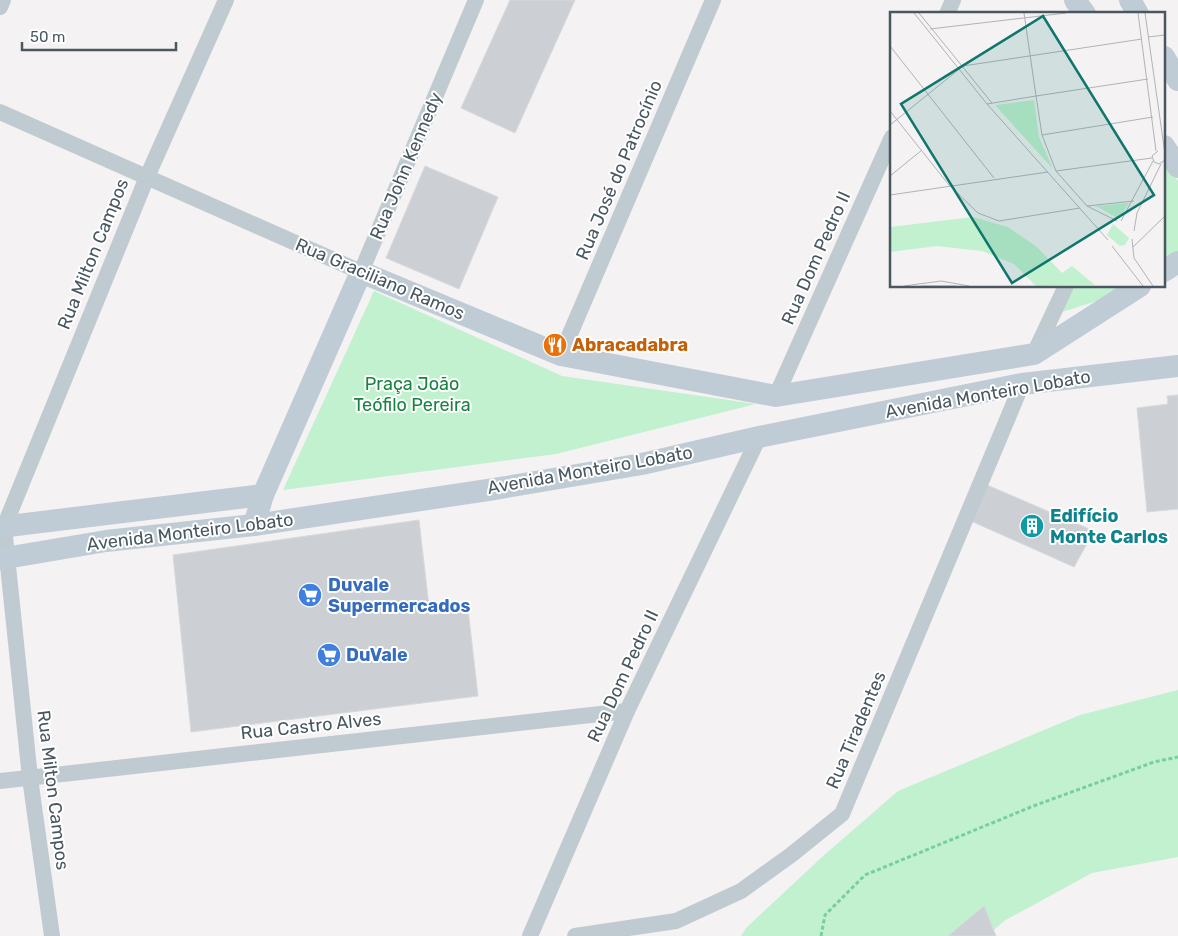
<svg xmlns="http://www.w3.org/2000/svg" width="1178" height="936" viewBox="0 0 1178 936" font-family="Rubik,sans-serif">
	<rect width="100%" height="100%" fill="#f4f2f2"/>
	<g fill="#c1f1cf">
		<polygon points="1164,163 1178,181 1178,254 1164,265"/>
		<polygon points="1075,286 1125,286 1097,301 1062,312"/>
		<polygon points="374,291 562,376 756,404 556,454 283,490"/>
		<polygon points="1178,690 1178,857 1092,873 1004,921 987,936 741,936 746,928 822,857 898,791 1080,715"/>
	</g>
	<g fill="#ccd0d4" stroke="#d6d9dd">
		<polygon points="510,0 575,0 515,133 461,108"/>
		<polygon points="425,166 498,197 459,289 386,258"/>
		<polygon points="1178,395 1178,509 1147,512 1137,408 1168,404 1167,396"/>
		<polygon points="987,485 1094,531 1074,567 971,521"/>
		<polygon points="419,520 430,615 468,609 478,696 191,732 173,555"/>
		<polygon points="984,906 996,936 948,936"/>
	</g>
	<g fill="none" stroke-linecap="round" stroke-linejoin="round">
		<polyline stroke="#79cf9c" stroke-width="3" stroke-dasharray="4 2.5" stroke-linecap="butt" points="821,936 825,915 865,875 1036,805 1154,762 1178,757"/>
		<g stroke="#c0cbd1" stroke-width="16">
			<polyline points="0,7 3,0"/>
			<polyline points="947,14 953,0"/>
			<polyline points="0,112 361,272 476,0"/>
			<polyline points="1034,354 1066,286"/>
			<polyline points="561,355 713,0"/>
			<polyline points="776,396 892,137"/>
			<polyline points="0,781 627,711"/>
			<polyline points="52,936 30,778 4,527 147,177 226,0"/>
			<polyline points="530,936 627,711 759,437"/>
			<polyline points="575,936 676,921 741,891 791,855 842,814 1022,384"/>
		</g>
		<g stroke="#c0ccd5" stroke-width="22">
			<polyline points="1075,0 1085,14"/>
			<polyline points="1130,0 1138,14"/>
			<polyline points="1164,57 1178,80"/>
			<polyline points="1164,146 1178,167"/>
			<polyline points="1164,271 1178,262"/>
			<polyline points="254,525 263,495 361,272 561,355 776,396 1034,354 1140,286"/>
			<polyline points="0,527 263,495"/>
			<polyline points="0,559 106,541 254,525 488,490 642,464 759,437 1022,384 1178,366"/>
		</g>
	</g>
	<defs>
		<g id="restaurant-disc" transform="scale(1.25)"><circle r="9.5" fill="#e8710a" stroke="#fff"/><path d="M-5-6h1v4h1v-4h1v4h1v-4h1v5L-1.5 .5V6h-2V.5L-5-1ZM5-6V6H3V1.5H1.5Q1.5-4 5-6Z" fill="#fff"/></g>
		<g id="building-disc" transform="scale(1.25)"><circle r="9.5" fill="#0f9aa8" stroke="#fff"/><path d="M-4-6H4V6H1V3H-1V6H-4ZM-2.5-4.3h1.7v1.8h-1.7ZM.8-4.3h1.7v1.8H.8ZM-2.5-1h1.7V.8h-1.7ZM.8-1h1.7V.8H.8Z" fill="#fff"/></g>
		<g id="supermarket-disc" transform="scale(1.25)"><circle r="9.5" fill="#3f7fe0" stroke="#fff"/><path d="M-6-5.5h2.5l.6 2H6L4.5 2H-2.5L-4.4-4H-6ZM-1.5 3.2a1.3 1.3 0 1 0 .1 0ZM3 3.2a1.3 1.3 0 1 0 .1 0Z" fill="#fff"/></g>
	</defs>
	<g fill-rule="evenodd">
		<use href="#restaurant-disc" x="555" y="345"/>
		<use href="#building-disc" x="1032" y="526"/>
		<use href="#supermarket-disc" x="310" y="595"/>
		<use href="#supermarket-disc" x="329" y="655"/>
	</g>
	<g text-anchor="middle" stroke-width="4" stroke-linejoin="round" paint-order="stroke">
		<g font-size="18" fill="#495760" stroke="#fff">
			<text transform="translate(406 166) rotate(-67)" y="6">Rua John Kennedy</text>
			<text transform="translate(619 170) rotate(-67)" y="6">Rua José do Patrocínio</text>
			<text transform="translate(93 254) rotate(-68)" y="6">Rua Milton Campos</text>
			<text transform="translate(816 258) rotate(-66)" y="6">Rua Dom Pedro II</text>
			<text transform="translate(380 279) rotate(23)" y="6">Rua Graciliano Ramos</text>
			<text transform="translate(988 394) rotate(-10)" y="6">Avenida Monteiro Lobato</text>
			<text transform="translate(590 470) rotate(-10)" y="6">Avenida Monteiro Lobato</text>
			<text transform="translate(190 532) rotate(-7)" y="6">Avenida Monteiro Lobato</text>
			<text transform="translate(623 676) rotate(-65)" y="6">Rua Dom Pedro II</text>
			<text transform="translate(311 726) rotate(-6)" y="6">Rua Castro Alves</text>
			<text transform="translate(856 730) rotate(-67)" y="6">Rua Tiradentes</text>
			<text transform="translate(53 790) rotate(83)" y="6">Rua Milton Campos</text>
		</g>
		<g font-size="18" font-weight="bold" fill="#c56008" stroke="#fff" text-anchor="start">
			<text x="572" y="351">Abracadabra</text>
		</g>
		<g font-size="18" fill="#178442" stroke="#fff">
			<text x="412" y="390">Praça João<tspan x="412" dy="21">Teófilo Pereira</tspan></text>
		</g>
		<g font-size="18" font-weight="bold" fill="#0d838f" stroke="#fff" text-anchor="start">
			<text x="1050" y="522">Edifício<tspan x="1050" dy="21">Monte Carlos</tspan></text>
		</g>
		<g font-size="18" font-weight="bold" fill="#366cbe" stroke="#fff" text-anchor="start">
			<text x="328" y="591">Duvale<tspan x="328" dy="21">Supermercados</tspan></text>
			<text x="346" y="661">DuVale</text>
		</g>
	</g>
	<g transform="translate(890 12)">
		<rect width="275" height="275" fill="#f4f2f2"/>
		<path d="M144 88 149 125 163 157 105 93ZM239 191 229 207 206 194ZM83 205 118 215 147 235 172 261 182 254 205 273 146 274 124 252 92 239 47 234 0 240V215ZM223 212 239 226 235 233 230 234 217 223Z" fill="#c1f1cf"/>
		<path fill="none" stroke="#b0b4b8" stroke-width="1" d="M24 1 97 92 218 228M29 1 102 91M134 1 146 84 258 67M248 1 266 139M255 1 275 142M40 17 176 1M258 25 275 23M0 34 104 166M97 92 146 84 152 123 166 159 197 194 227 209M0 99 59 173 88 201 109 209 190 196M0 113 73 54 252 27M152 123 263 105M268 139 262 144 264 150 269 152 275 148M166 159 262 146M0 164 32 138M0 183 158 160M197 194 244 189M231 209 263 149M244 219 247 201 271 152M242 227 244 246 263 274M222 234 253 274M243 235 275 204M14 274 51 269 79 274M31 274H66"/>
		<path fill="#0f766e" fill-opacity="0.15" stroke="#0f766e" stroke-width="2.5" d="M153 4 264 183 122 271 11 92Z"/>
		<rect width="275" height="275" fill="none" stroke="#495760" stroke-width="2.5"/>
	</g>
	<path d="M22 42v8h154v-8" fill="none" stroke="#495760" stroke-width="2.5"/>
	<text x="30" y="42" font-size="15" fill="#495760" stroke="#ffffff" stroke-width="4" paint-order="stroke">50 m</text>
</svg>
